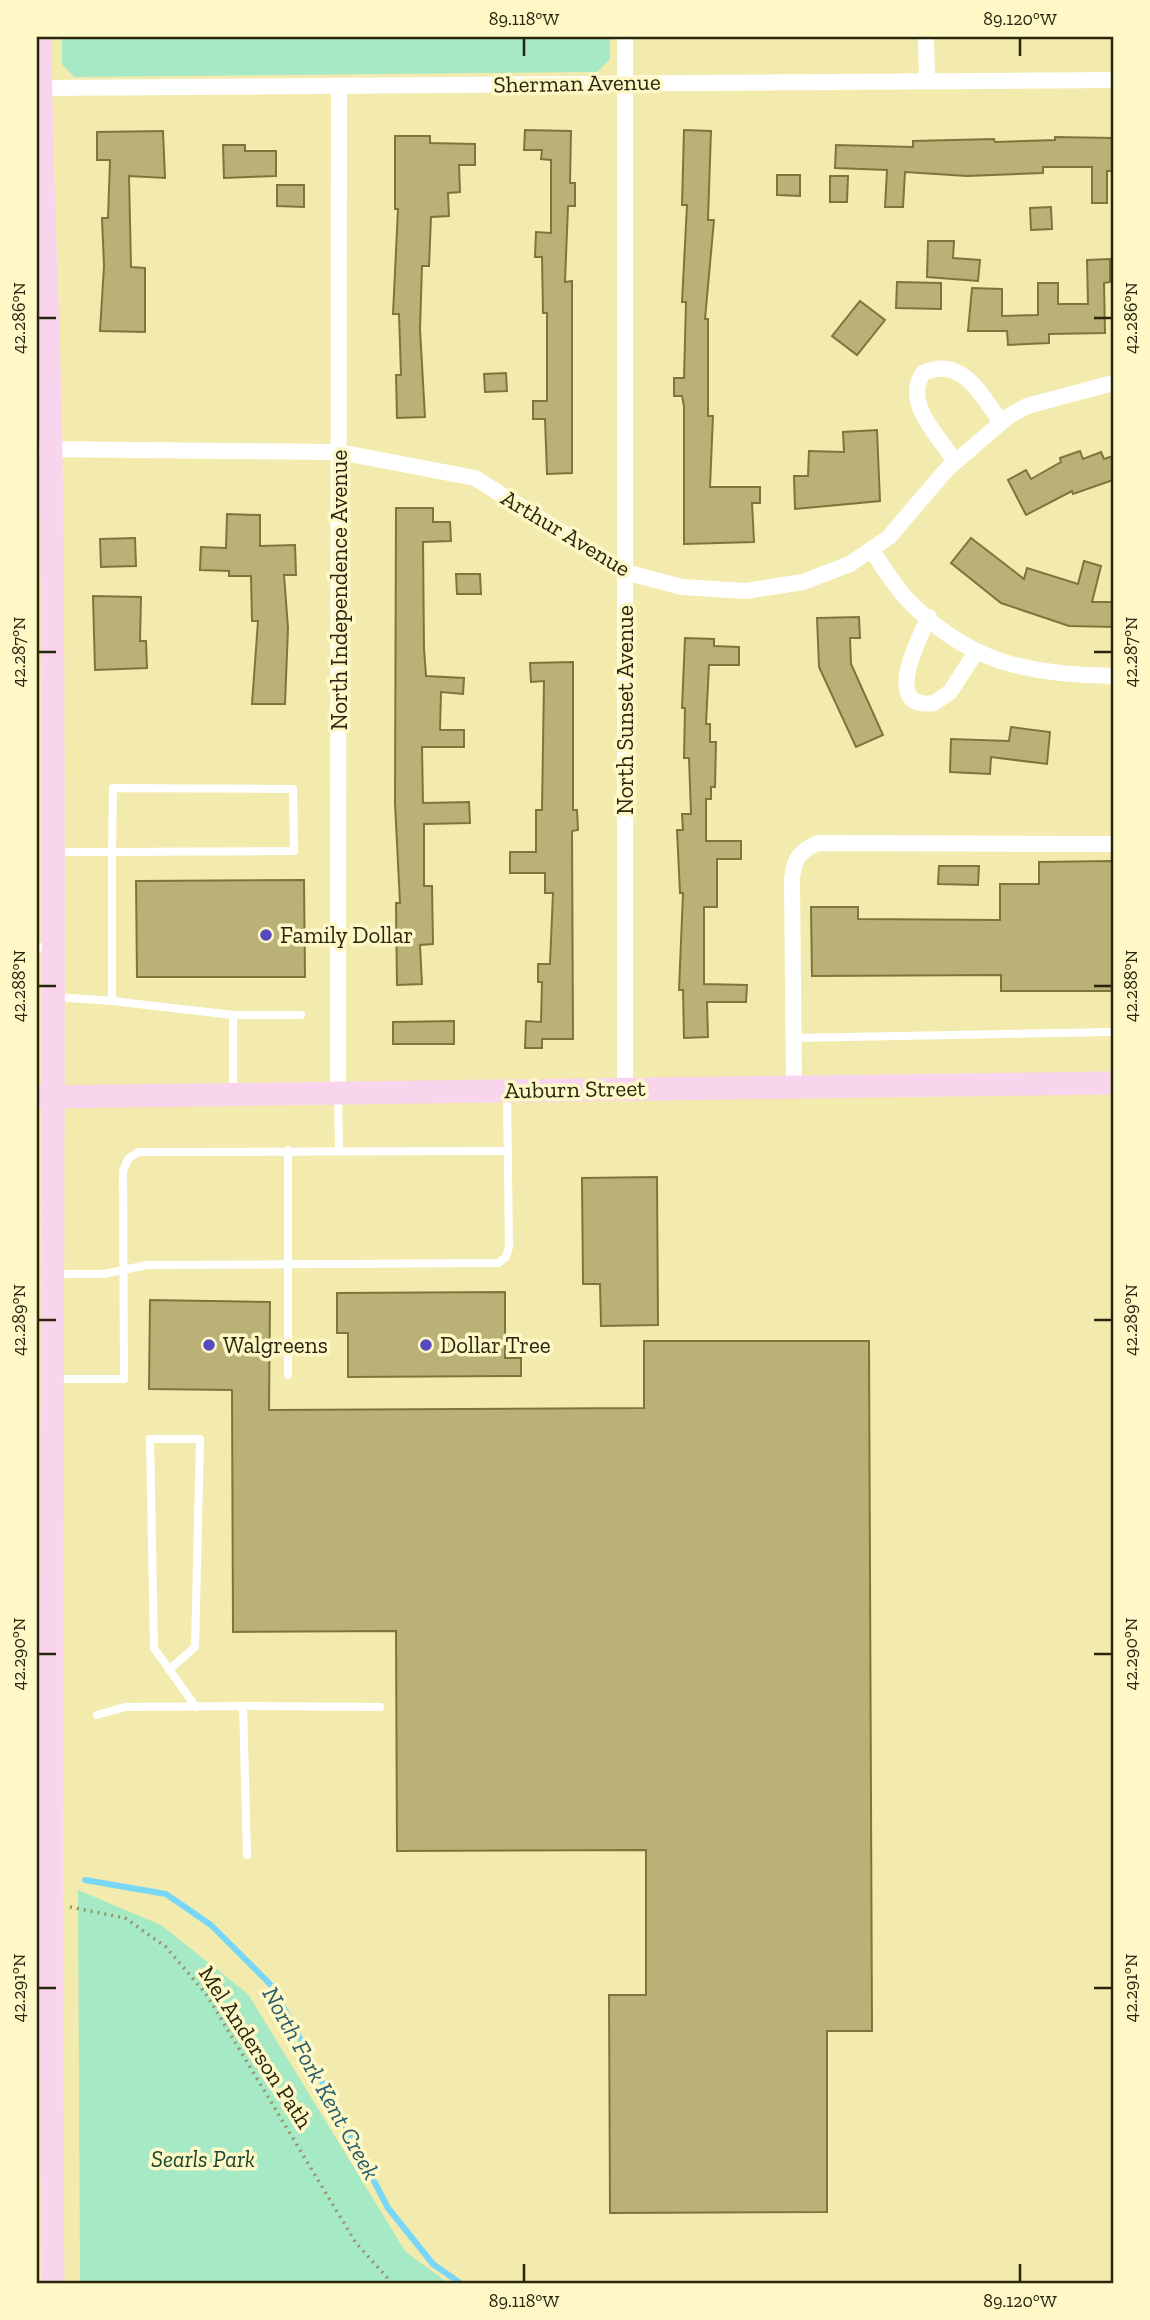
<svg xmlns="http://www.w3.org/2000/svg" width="1150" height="2320" viewBox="0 0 1150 2320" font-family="'Zilla Slab',serif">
	<rect width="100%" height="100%" fill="#f3ebae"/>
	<g fill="#a6e9c5">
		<polygon points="62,37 610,37 610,59 597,72 74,77 62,64"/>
		<polygon points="78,1890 161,1925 248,1994 405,2251 448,2283 80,2283"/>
	</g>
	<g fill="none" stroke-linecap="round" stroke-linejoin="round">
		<polyline stroke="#78d7f6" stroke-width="6" points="85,1880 166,1894 211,1925 273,1987 388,2208 433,2264 460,2283"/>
	</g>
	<g fill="#b9b176" stroke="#7e753c" stroke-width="2">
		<polygon points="525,130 571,131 570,183 575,183 575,206 568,206 565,282 572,281 572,473 547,474 545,419 533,419 533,401 547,401 547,313 543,313 542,257 535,257 536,232 551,233 551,160 541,159 542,150 524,150"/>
		<polygon points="684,130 711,131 708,220 714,220 705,319 708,319 708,416 713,416 710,487 760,487 760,503 752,503 754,542 684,544 684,406 682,396 674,396 674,378 684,378 686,302 682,302 687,205 682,205"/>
		<polygon points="163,131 165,178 129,176 131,267 145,268 145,332 100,331 104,266 102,218 108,218 110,160 97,160 97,132"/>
		<polygon points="395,136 430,136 430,143 475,144 475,165 459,165 460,192 448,193 449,216 431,217 429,266 422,266 420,329 425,417 397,418 396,375 401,375 399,314 393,314 398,209 395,209"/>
		<polygon points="1055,137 1113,138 1113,171 1107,171 1107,203 1092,203 1092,167 1043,167 1043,173 967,176 905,172 903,207 885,207 887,170 835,168 836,145 913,147 913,141 994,139 995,142 1055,140"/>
		<polygon points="223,145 245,145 245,151 276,151 276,176 224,178"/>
		<polygon points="777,175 800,175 800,196 777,195"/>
		<polygon points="830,176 848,176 847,202 830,202"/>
		<polygon points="277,185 304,185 304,207 277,206"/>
		<polygon points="1051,207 1052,229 1031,230 1030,208"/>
		<polygon points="928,241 954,241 953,258 980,260 978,281 927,277"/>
		<polygon points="1110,259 1110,282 1104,283 1105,333 1049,334 1049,343 1008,345 1007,331 968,331 972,288 1002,289 1002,316 1038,315 1038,283 1058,283 1058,304 1088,304 1087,260"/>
		<polygon points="897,282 941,283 941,309 896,308"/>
		<polygon points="860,301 885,320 857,355 832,336"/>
		<polygon points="506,373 507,391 485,392 484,374"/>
		<polygon points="877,430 880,501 795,509 794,476 808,476 809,451 844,452 843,432"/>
		<polygon points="1080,451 1083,459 1101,452 1104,459 1113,456 1113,480 1073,494 1072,491 1026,515 1008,480 1026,470 1031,479 1061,462 1060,458"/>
		<polygon points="396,508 433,508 433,522 450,522 451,541 423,542 424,648 426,676 464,678 463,694 441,692 440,730 464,730 464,747 422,747 423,803 469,802 470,823 424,824 424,886 432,886 433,944 420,945 422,984 397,985 396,903 400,903 395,803"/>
		<polygon points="227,514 260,515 260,546 295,545 296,575 284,575 288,628 285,704 252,704 258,621 252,621 251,576 229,576 229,571 200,570 201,547 226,548"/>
		<polygon points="135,538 136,566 101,567 100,539"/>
		<polygon points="971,538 1024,579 1027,568 1078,584 1084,561 1101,566 1092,602 1113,602 1113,627 1069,626 1001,603 951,563"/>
		<polygon points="456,574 480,574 481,594 457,594"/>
		<polygon points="93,596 141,597 140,641 146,641 147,668 95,670"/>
		<polygon points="859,617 860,638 850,638 851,664 883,735 856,747 819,667 817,618"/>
		<polygon points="685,638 714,639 714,646 739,647 739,665 709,665 706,724 710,724 710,742 716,742 715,787 711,787 711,799 706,799 706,841 741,841 741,859 717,859 717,907 704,907 704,984 747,985 746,1002 707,1002 708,1037 684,1038 683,990 679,990 683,893 680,893 677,830 683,830 682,814 691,814 689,758 684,758 685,708 682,708"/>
		<polygon points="573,662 573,810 577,810 578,830 572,831 573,1039 542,1039 542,1048 525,1048 526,1021 541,1022 542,982 538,982 538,964 550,964 553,893 545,893 545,873 510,873 510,852 536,852 536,810 542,810 544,681 531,682 530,663"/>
		<polygon points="1011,727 1050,732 1047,764 991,757 990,774 950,772 951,739 1009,741"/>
		<polygon points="1113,861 1113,991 1001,991 1001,975 812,976 811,907 858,907 858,919 1000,920 1000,884 1039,884 1039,862"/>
		<polygon points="939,866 979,866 978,885 938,884"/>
		<polygon points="304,880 305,977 137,977 136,881"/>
		<polygon points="454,1021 454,1044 393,1044 393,1022"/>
		<polygon points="657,1177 658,1325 601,1326 600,1284 583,1284 582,1178"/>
		<polygon points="505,1292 505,1358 521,1358 521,1376 348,1377 348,1333 337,1333 337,1293"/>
		<polygon points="150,1300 270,1302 269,1410 644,1408 644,1341 869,1341 872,2031 827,2031 827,2212 610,2213 609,1995 646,1995 646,1850 397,1851 396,1631 233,1632 232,1390 149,1389"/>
	</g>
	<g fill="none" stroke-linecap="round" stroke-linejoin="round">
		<polyline stroke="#9a9467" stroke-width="3.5" stroke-dasharray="2 5" stroke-linecap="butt" points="70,1907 125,1918 166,1947 206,1994 356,2243 392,2283"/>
		<g stroke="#fff" stroke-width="8">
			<polygon points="113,788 293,789 294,851 112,852"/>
			<polyline points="56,852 112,852 112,1001 233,1015"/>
			<polyline points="37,947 52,948"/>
			<polyline points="56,997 112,1001"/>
			<polyline points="793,1038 1113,1032"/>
			<polyline points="233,1091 233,1015 301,1015"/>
			<polyline points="338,1095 339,1150"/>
			<polyline points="288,1150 288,1375"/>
			<polyline points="53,1274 104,1274 147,1265 498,1263 506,1257 509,1247 507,1093"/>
			<polyline points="53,1379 124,1379 123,1171 128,1159 138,1152 508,1151"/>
			<polyline points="169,1670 195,1647 200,1439 150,1439 154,1648 196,1707"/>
			<polyline points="243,1706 380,1707"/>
			<polyline points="97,1715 125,1707 243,1706 247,1855"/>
		</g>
		<g stroke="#fff" stroke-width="16">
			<polyline points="625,37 625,1089"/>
			<polyline points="926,37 927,81"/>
			<polyline points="40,88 1113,80"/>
			<polyline points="37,449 339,452 475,478 625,572 682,587 746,591 803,582 850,564 889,537 947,469 1009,416 1027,406 1113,383"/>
			<path d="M955 461C939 437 903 403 923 373 962 355 981 395 1001 422"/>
			<path d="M872 551C883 567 894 585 907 599 967 663 1030 675 1113 676"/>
			<path d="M929 617C920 637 880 711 934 703L950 692 976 652"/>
			<path d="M794 1087 792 879C794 859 799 851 818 843L1113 844"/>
			<polyline points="338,1092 339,88"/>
		</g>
		<g stroke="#f9d4ed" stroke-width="23">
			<path d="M40 37C41 176 49 315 51 454 58 1064 47 1674 53 2283"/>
			<polyline points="38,1097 1113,1083"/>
		</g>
	</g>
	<path fill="none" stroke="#2a260e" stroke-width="2.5" d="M524 38V56M1020 38V56M38 318H56M1094 318H1112M38 652H56M1094 652H1112M38 986H56M1094 986H1112M38 1320H56M1094 1320H1112M38 1654H56M1094 1654H1112M38 1988H56M1094 1988H1112M524 2264V2282M1020 2264V2282"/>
	<g fill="#544ac2" stroke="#fef8c7" stroke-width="2.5">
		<circle cx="266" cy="935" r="7"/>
		<circle cx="209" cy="1345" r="7"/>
		<circle cx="426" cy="1345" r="7"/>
	</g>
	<g text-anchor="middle" stroke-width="7" stroke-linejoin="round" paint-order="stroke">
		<g font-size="23" fill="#2a260e" stroke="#fef8c7">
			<text transform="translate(577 83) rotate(-1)" y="8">Sherman Avenue</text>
			<text transform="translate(566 533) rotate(31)" y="8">Arthur Avenue</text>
			<text transform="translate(339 590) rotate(-90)" y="8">North Independence Avenue</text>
			<text transform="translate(625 710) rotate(-90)" y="8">North Sunset Avenue</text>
			<text transform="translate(575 1089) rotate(-1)" y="8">Auburn Street</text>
			<text transform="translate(256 2047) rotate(57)" y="8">Mel Anderson Path</text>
		</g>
		<g font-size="23" fill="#2a260e" stroke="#fef8c7" text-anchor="start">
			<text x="280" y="943">Family Dollar</text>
			<text x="223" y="1353">Walgreens</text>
			<text x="440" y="1353">Dollar Tree</text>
		</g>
		<g font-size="23" font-style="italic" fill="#184631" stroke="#fef8c7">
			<text x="203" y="2167">Searls Park</text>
		</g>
		<g font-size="24" font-style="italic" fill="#275c6c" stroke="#fef8c7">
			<text transform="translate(321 2083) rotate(61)" y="8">North Fork Kent Creek</text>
		</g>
	</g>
	<rect width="1150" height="2320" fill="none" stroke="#fef8c7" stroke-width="77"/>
	<rect x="38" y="38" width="1074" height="2244" fill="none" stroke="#2a260e" stroke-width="2.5"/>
	<g font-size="18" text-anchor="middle" fill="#2a260e">
		<text x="524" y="25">89.118°W</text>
		<text x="1020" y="25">89.120°W</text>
		<text transform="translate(1131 318) rotate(-90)" y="6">42.286°N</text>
		<text transform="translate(19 318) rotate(-90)" y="6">42.286°N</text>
		<text transform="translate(1131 652) rotate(-90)" y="6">42.287°N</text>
		<text transform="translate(19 652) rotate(-90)" y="6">42.287°N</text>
		<text transform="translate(19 986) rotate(-90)" y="6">42.288°N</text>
		<text transform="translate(1131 986) rotate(-90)" y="6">42.288°N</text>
		<text transform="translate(19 1320) rotate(-90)" y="6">42.289°N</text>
		<text transform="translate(1131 1320) rotate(-90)" y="6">42.289°N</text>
		<text transform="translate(19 1654) rotate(-90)" y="6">42.290°N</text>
		<text transform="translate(1131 1654) rotate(-90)" y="6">42.290°N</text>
		<text transform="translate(1131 1988) rotate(-90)" y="6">42.291°N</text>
		<text transform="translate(19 1988) rotate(-90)" y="6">42.291°N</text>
		<text x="524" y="2307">89.118°W</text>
		<text x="1020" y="2307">89.120°W</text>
	</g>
</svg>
